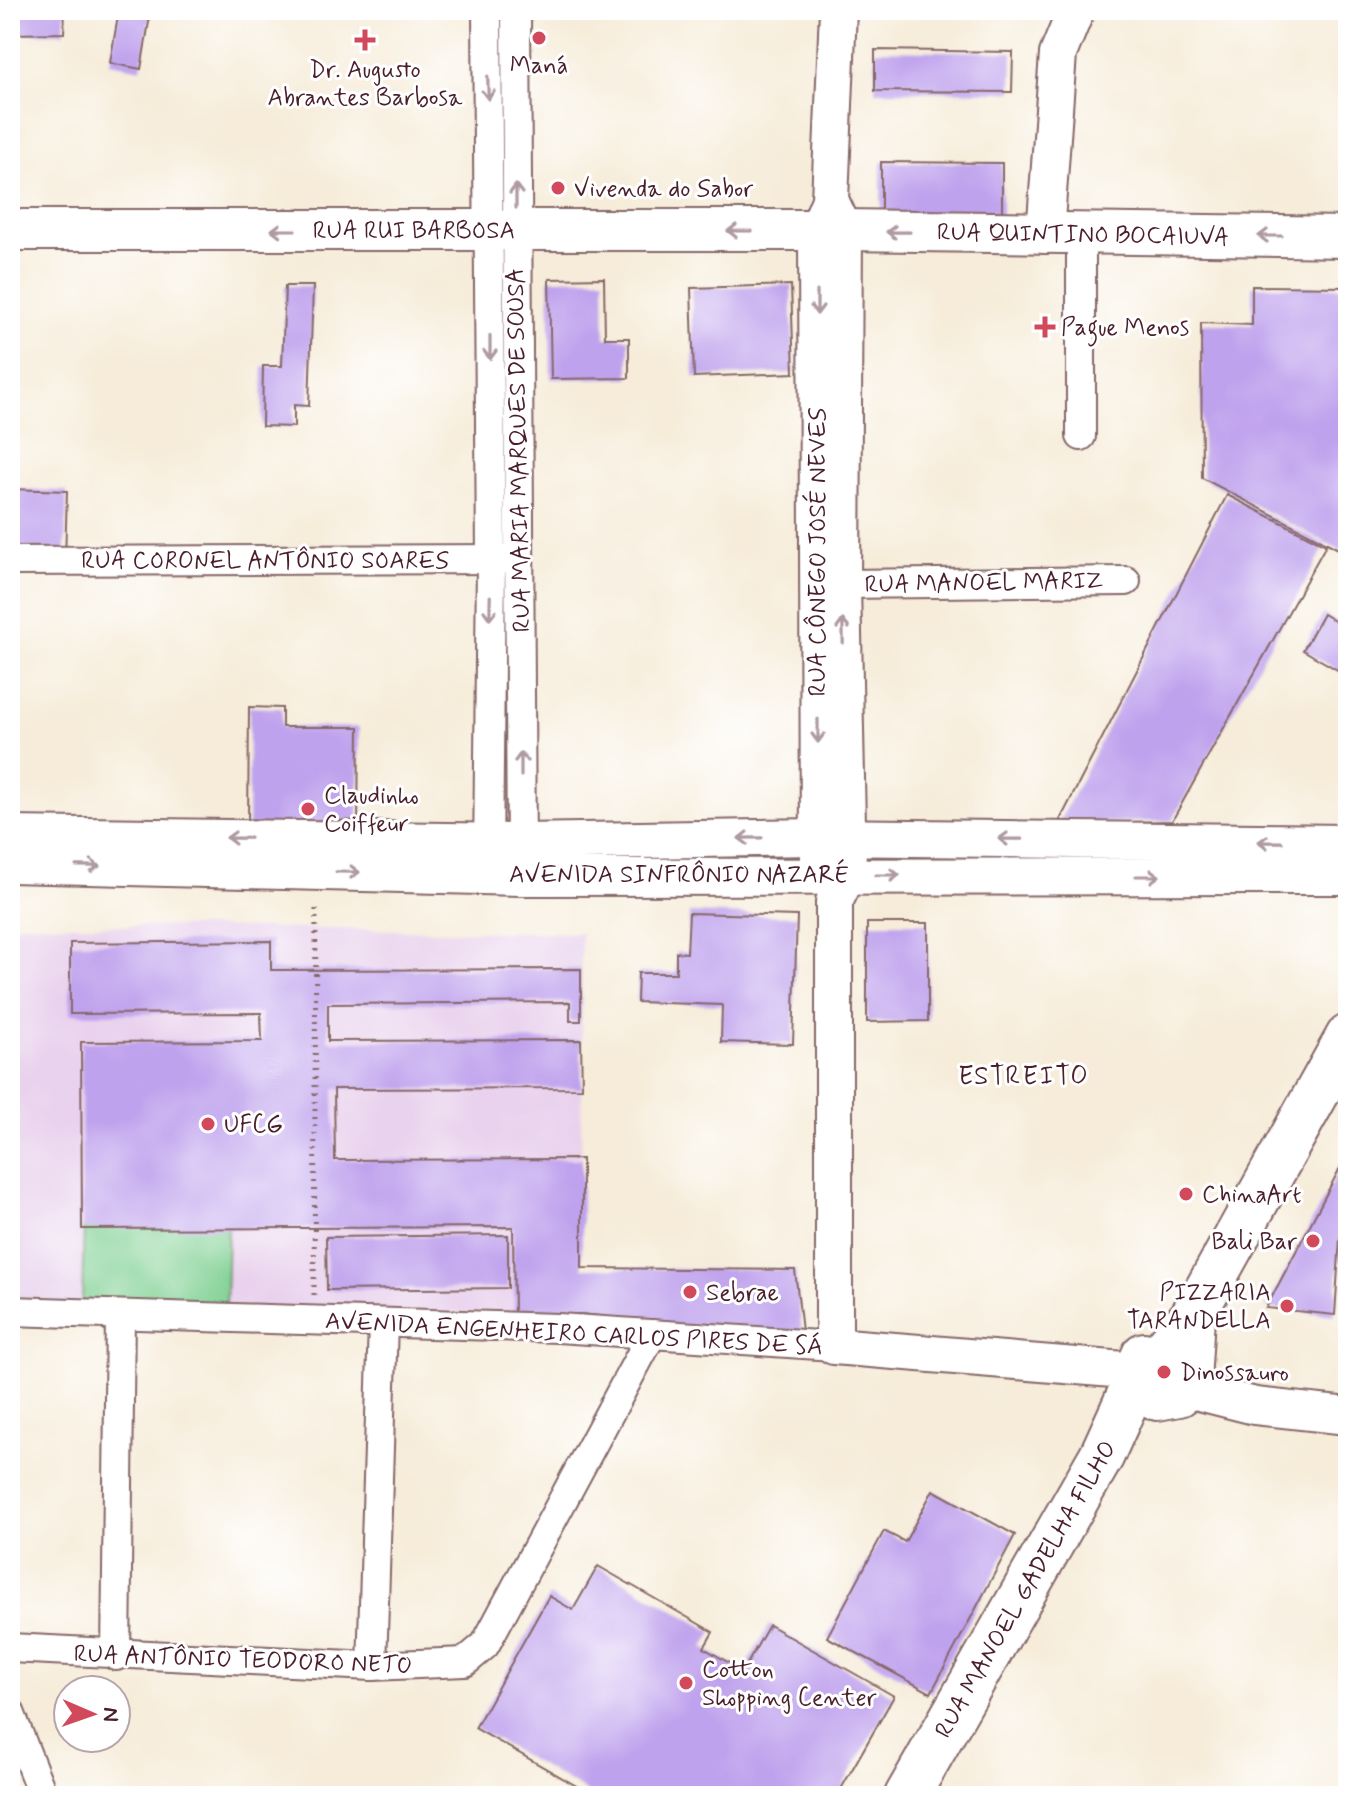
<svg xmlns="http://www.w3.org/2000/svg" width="1358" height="1806" viewBox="0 0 1358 1806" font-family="Mynerve,sans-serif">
	<rect width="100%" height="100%" fill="#fff"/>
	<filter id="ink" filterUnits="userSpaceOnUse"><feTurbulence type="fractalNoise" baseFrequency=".0125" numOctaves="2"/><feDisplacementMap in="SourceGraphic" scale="16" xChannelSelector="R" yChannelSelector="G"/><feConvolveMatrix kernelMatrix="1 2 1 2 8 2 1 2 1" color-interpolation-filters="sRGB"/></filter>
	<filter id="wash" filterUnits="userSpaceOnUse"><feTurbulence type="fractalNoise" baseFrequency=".006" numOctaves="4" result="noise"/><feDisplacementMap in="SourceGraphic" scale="32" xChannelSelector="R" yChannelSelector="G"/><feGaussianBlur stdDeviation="1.8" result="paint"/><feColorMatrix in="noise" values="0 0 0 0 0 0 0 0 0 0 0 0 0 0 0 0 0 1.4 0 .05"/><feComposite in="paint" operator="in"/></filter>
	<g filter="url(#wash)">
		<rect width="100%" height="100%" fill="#f6ecd9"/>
		<polygon fill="#e9d2ed" points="10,924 581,933 582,1314 10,1307"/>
		<polygon fill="#7dcf90" stroke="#64775e" stroke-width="2" points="84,1223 228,1228 226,1308 82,1303"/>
		<g id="blocks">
			<g fill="#bfa2ed">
				<polygon points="12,10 65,10 64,33 12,34"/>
				<polygon points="119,10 151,10 141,69 110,63"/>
				<polygon points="875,50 1013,52 1012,92 875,91"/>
				<polygon points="881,162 1002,163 1002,219 881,217"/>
				<polygon points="604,278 605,338 629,338 629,378 551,379 549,279"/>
				<polygon points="791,285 794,373 694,377 691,288"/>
				<polygon points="285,286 313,286 309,406 294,405 294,427 262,426 263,366 282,366"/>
				<polygon points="1252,286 1348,287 1348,554 1202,478 1201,323 1252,325"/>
				<polygon points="10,489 67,491 65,561 10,559"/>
				<polygon points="1227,495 1326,545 1172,821 1058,824"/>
				<polygon points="1323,614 1348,629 1348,676 1303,650"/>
				<polygon points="249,707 282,708 282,727 359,727 358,831 248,829"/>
				<polygon points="689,913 797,916 793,1044 721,1042 722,1005 637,1002 638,973 676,973 676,952 687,953"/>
				<polygon points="867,923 928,923 928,1021 867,1022"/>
				<polygon points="271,941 271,970 581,969 581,1021 570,1021 570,1002 328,1004 328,1041 581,1040 582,1088 334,1089 335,1160 582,1159 582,1268 795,1270 803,1340 582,1314 514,1314 513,1227 82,1229 81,1042 262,1041 261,1013 70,1014 70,943"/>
				<polygon points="1348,1153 1348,1238 1340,1237 1335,1315 1266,1308"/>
				<polygon points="508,1235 508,1288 327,1290 326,1237"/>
				<polygon points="933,1490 1015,1535 931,1693 827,1637 884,1531 905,1542"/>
				<polygon points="598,1566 713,1632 704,1648 743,1671 769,1625 894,1696 837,1796 594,1796 475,1728 549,1596 573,1610"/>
			</g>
		</g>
	</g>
	<g filter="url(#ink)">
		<use href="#blocks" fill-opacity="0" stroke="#866768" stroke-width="2"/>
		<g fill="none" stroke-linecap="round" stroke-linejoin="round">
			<g stroke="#866768" stroke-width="32">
				<g id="minor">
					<polyline points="487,10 491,559 488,861"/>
					<polyline points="516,10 521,861"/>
					<polyline points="1081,235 1081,436"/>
					<polyline points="10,561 509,559"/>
					<polyline points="842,584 1126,581"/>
					<polyline points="10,1311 558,1328 834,1346"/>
					<polyline points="10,1648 372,1666 465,1662 485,1645 652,1334"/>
					<polyline points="116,1656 120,1315"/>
					<polyline points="372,1666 383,1323"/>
					<polyline points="10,1712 43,1796"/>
				</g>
			</g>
			<g stroke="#866768" stroke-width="40">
				<g id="tertiary">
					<polyline points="830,200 844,230 842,584 848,874 834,902 834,1346 1137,1371"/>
					<polyline points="1045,235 1058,54 1076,10"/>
					<polyline points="10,835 522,842 818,837 1348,843"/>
					<polyline points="819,860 817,231 830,200 838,10"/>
					<polyline points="10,864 521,877 1348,876"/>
					<polyline points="1184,1388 1255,1406 1348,1416"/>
				</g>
			</g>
			<g stroke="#866768" stroke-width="44">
				<polyline id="secondary" points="10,230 844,230 1348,237"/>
			</g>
			<g stroke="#866768" stroke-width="48">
				<g id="primary">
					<polyline points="1168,1346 1192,1317 1348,1037"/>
					<polyline points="1144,1355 1137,1371 1142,1389 1157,1398 1179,1394 1188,1381 1192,1317"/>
					<polyline points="907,1796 1102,1455 1137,1378"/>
				</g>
			</g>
			<polyline stroke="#866768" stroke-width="5" stroke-dasharray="2 6" stroke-linecap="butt" points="314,1295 316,905"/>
			<use href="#minor" stroke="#fff" stroke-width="28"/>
			<use href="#tertiary" stroke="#fff" stroke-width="36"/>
			<use href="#secondary" stroke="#fff" stroke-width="40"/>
			<use href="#primary" stroke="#fff" stroke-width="44"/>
		</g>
		<defs><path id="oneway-shaft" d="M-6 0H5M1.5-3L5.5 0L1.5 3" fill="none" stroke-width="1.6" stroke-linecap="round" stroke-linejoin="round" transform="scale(2)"/></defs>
		<g stroke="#ae9aa0">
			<use href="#oneway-shaft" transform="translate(488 88) rotate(89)"/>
			<use href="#oneway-shaft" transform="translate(516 196) rotate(-90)"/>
			<use href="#oneway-shaft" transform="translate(283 230) rotate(-180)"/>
			<use href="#oneway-shaft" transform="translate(739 231) rotate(-180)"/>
			<use href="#oneway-shaft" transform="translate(898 232) rotate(-179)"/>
			<use href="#oneway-shaft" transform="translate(1270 236) rotate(-180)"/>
			<use href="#oneway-shaft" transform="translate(817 303) rotate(90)"/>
			<use href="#oneway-shaft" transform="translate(490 348) rotate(90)"/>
			<use href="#oneway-shaft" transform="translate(490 608) rotate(91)"/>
			<use href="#oneway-shaft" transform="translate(843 631) rotate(-91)"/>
			<use href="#oneway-shaft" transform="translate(818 731) rotate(90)"/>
			<use href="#oneway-shaft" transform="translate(521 764) rotate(-90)"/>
			<use href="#oneway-shaft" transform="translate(238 838) rotate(-179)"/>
			<use href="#oneway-shaft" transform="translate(750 838) rotate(179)"/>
			<use href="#oneway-shaft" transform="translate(1010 839) rotate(-179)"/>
			<use href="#oneway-shaft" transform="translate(1270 842) rotate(-179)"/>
			<use href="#oneway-shaft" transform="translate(88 866) rotate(1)"/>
			<use href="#oneway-shaft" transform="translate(348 872) rotate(1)"/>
			<use href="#oneway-shaft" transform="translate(888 875)"/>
			<use href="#oneway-shaft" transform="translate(1148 876)"/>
		</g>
	</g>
	<g fill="#d1495b" stroke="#fff" stroke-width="3">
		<circle cx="539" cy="38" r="8"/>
		<path d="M361 28h8v8h8v8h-8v8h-8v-8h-8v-8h8z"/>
		<circle cx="558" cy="188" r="8"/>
		<path d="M1041 315h8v8h8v8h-8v8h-8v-8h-8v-8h8z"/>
		<circle cx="308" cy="809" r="8"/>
		<circle cx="208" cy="1124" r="8"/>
		<circle cx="1186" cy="1194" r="8"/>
		<circle cx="1313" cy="1241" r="8"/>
		<circle cx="690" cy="1292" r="8"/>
		<circle cx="1287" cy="1306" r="8"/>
		<circle cx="1164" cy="1372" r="8"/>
		<circle cx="686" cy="1683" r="8"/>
	</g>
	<g text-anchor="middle" stroke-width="6" stroke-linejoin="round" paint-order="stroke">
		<g font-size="24" fill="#4a1f2b" stroke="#fff" text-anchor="start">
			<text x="539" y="73" text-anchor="middle">Maná</text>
			<text x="365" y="77" text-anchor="middle">Dr. Augusto<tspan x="365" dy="28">Abrantes Barbosa</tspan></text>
			<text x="574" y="196">Vivenda do Sabor</text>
			<text x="1061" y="335">Pague Menos</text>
			<text x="324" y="803">Claudinho<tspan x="324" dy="28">Coiffeur</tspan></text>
			<text x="224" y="1132">UFCG</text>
			<text x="1202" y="1202">ChinaArt</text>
			<text x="1297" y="1249" text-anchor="end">Bali Bar</text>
			<text x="706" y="1300">Sebrae</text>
			<text x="1271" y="1300" text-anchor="end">PIZZARIA<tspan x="1271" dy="28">TARANDELLA</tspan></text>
			<text x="1180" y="1380">Dinossauro</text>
			<text x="702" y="1677">Cotton<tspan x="702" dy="28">Shopping Center</tspan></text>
		</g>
		<g font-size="24" fill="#4a1f2b" stroke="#fff">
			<text x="414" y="238">RUA RUI BARBOSA</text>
			<text transform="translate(1083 234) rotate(1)" y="8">RUA QUINTINO BOCAIUVA</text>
			<text transform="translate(518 450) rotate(-91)" y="8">RUA MARIA MARQUES DE SOUSA</text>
			<text transform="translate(817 552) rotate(-90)" y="8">RUA CÔNEGO JOSÉ NEVES</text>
			<text x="265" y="568">RUA CORONEL ANTÔNIO SOARES</text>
			<text transform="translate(984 582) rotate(-1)" y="8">RUA MANOEL MARIZ</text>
			<text x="679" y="882">AVENIDA SINFRÔNIO NAZARÉ</text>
			<text transform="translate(574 1333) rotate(3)" y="8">AVENIDA ENGENHEIRO CARLOS PIRES DE SÁ</text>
			<text transform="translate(1025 1589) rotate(-60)" y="8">RUA MANOEL GADELHA FILHO</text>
			<text transform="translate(243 1659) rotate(2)" y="8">RUA ANTÔNIO TEODORO NETO</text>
		</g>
		<g font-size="26" letter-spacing="2" fill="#4a1f2b" stroke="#fff">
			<text x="1024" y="1084">ESTREITO</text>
		</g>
	</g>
	<rect width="1358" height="1806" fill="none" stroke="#fff" stroke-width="40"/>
	<g transform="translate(92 1714) rotate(92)"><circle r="38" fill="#ffffff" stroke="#b7a5aa" stroke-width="2"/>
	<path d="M0-6L14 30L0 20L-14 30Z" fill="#d1495b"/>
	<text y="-12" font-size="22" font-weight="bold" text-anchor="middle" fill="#4a1f2b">N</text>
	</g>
</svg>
